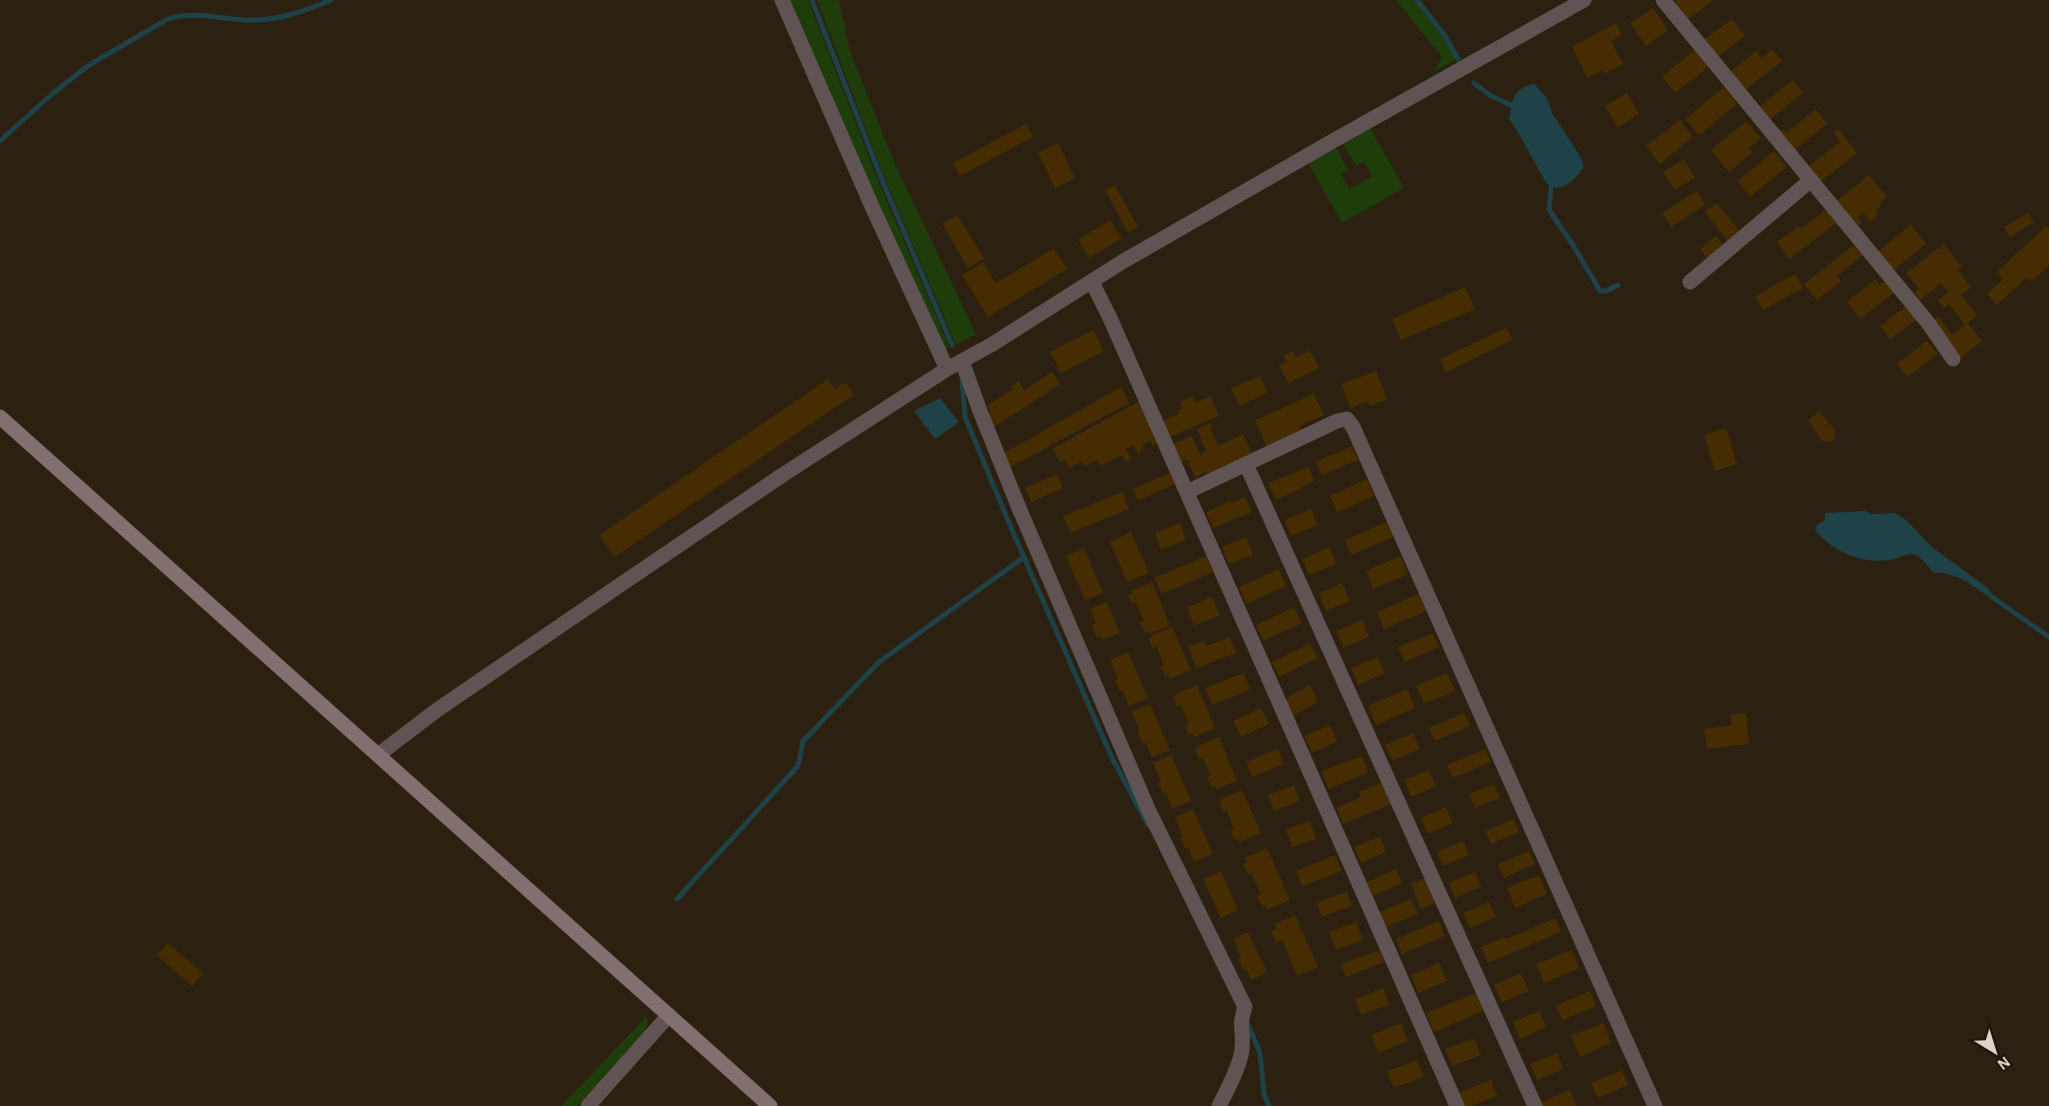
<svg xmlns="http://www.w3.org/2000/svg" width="2049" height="1106" viewBox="0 0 2049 1106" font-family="'Alegreya Sans',sans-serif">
	<rect width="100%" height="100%" fill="#2c2010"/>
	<g fill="#1f3c0b">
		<polygon points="788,0 808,0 879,183 949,347 945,350 880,209"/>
		<polygon points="817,0 839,0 851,54 894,162 976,334 956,345 885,179"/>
		<polygon points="1396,0 1414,0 1443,38 1456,60 1434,71 1442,57"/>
		<polygon points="1370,128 1404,188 1342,223 1308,163 1336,148 1348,170 1341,174 1349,189 1372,176 1364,161 1356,166 1343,144"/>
		<polygon points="646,1017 648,1023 644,1032 578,1106 561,1106"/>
	</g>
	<g fill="#1e4248">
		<path d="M1534 84 1547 98 1552 113 1580 156 1584 166C1577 178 1567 189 1551 188L1545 181 1518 132 1509 119C1512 101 1513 88 1534 84Z"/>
		<polygon points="940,398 959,422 935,439 914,411"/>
		<path d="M1866 511 1871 514 1895 513 1906 520 1933 548 1988 588 1992 594V599C1973 587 1957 571 1934 573 1928 567 1921 556 1913 554 1905 553 1898 559 1890 560 1862 564 1833 552 1815 530L1817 525 1825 520V513Z"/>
	</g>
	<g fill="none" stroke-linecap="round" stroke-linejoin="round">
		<g stroke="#1e4248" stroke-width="5">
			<polyline points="812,0 882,180 952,345"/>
			<polyline points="1417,0 1445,36 1458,59"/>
			<polyline points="1474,83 1491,96 1511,105"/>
			<path d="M0 141 52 94 89 65 166 20C193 9 226 21 254 20 281 20 307 10 331 0"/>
			<polyline points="1551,188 1549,209 1553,216 1573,245 1600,291 1606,291 1618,285"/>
			<polyline points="962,379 965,417 1012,530 1112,758 1148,825"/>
			<polyline points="1992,597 2049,637"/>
			<polyline points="677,899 798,766 803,741 879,662 1024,557"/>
			<polyline points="1247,1022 1260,1053 1264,1094 1269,1106"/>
		</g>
	</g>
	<g fill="#452c03">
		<polygon points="1677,0 1713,0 1685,22 1671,4"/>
		<polygon points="1653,8 1668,30 1646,46 1630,23"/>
		<polygon points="1732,19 1745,36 1715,59 1701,42"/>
		<polygon points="1616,23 1622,35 1611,41 1623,64 1605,74 1602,70 1587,78 1572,47"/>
		<polygon points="1772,49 1782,61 1743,92 1728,73 1756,51 1762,58"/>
		<polygon points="1695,50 1708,67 1675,93 1662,76"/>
		<polygon points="1793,80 1803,93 1767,122 1756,109"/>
		<polygon points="1724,87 1737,104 1699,135 1685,119"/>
		<polygon points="1627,93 1639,114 1618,127 1605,106"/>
		<polygon points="1816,109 1827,124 1791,153 1776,134 1783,129 1786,133"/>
		<polygon points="1680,120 1693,137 1660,164 1646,146"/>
		<polygon points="1746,121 1761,138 1749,148 1752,153 1729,172 1711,150"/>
		<polygon points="1026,124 1033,137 960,176 953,163"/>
		<polygon points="1839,129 1857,153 1817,184 1805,169 1840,142 1834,133"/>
		<polygon points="1058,143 1075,178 1055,188 1038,153"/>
		<polygon points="1774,151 1787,167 1750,197 1738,181"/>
		<polygon points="1684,159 1695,178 1675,190 1663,172"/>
		<polygon points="1869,175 1887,197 1881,202 1880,207 1875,211 1878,215 1870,221 1864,213 1857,218 1862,223 1855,229 1834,203"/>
		<polygon points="1115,185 1138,227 1128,233 1105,190"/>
		<polygon points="1697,191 1705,205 1671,227 1662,213"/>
		<polygon points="1717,203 1741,233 1729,243 1705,212"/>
		<polygon points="1826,210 1836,223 1789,259 1777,242 1799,226 1801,229"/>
		<polygon points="2028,213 2034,222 2010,237 2004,227"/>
		<polygon points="957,215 984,258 968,268 942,224"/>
		<polygon points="1110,220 1122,238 1089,258 1078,240"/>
		<polygon points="1911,224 1926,244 1891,272 1876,253"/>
		<polygon points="2046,226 2049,229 2049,265 2031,282 2026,278 1997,305 1987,294 2003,279 1997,272"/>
		<polygon points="1716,236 1724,246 1707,259 1700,249"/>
		<polygon points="1944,244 1962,267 1958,270 1971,287 1961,295 1977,315 1968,323 1982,341 1961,358 1933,322 1939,317 1952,335 1965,325 1949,304 1944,308 1938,300 1948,292 1941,283 1920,300 1914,292 1919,289 1906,273"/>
		<polygon points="1854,245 1863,255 1837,276 1841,281 1817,300 1804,284"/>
		<polygon points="1054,248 1067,269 988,317 962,275 983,262 996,283"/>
		<polygon points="1795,274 1803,288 1763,310 1755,296"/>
		<polygon points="1875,279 1880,285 1884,281 1894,293 1860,319 1847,302"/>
		<polygon points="1465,287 1475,309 1401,340 1392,319"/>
		<polygon points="1906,306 1916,320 1890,339 1880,326"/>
		<polygon points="1506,328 1513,340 1446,372 1440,359"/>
		<polygon points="1093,330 1104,351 1061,373 1050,352"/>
		<polygon points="1927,341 1938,354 1907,377 1897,364"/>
		<polygon points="1310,350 1319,368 1288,383 1279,365 1286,362 1283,356 1293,351 1296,357"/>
		<polygon points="1376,371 1387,399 1370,406 1367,401 1350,408 1341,384"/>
		<polygon points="1052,372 1061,384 994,427 986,415 991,412 987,406 1013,389 1011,386 1019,381 1024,390"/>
		<polygon points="1260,376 1268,393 1239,406 1231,388"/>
		<polygon points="828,379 835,389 845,382 854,395 614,557 599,535"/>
		<polygon points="1121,387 1129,403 1011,467 1004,453"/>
		<polygon points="1314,394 1324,415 1300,426 1302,432 1267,448 1255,420"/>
		<polygon points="1193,396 1196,403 1210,396 1219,416 1170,437 1163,421 1179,414 1177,411 1183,408 1180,402"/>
		<polygon points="1140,401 1160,442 1153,446 1151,440 1142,445 1144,449 1138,453 1134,445 1126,449 1131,459 1126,462 1122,455 1100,466 1097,460 1085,466 1082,461 1069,468 1065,460 1060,462 1053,448"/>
		<polygon points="1819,411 1834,429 1835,437 1832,441 1824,442 1821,439 1808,420"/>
		<polygon points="1211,423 1213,428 1209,430 1210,432 1212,431 1218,446 1243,434 1253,456 1208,476 1206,472 1195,477 1187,459 1180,462 1173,444 1192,436 1200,454 1206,451 1197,429"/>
		<polygon points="1726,428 1737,464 1715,471 1704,435"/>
		<polygon points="1352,446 1358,460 1322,475 1316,462"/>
		<polygon points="1309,467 1314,481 1300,487 1301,489 1276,500 1268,483"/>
		<polygon points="1170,473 1175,484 1138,501 1133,489"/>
		<polygon points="1057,474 1063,488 1032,502 1025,488"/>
		<polygon points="1367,479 1374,496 1337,512 1330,496"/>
		<polygon points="1122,492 1129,509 1070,533 1063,516"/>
		<polygon points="1245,497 1252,512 1213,528 1206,512 1230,501 1232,503"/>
		<polygon points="1311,509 1318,525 1291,536 1285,520"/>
		<polygon points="1387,522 1394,537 1351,555 1345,540"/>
		<polygon points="1180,523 1186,540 1161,550 1155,533"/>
		<polygon points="1131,532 1149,573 1127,582 1110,542"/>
		<polygon points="1246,537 1253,555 1229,564 1222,547"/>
		<polygon points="1329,547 1336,564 1309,575 1302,559"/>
		<polygon points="1084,548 1103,593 1085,600 1066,556"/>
		<polygon points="1206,556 1213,572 1162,594 1154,578"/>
		<polygon points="1400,556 1408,574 1373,589 1366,571"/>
		<polygon points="1279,569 1286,586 1246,604 1239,587"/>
		<polygon points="1152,582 1170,625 1150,634 1148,631 1145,632 1140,622 1144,621 1136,602 1132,604 1128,595 1132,593 1131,591"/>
		<polygon points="1342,583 1350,601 1326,611 1319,593"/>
		<polygon points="1419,594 1426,611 1384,629 1377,612"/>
		<polygon points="1212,597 1220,615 1194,626 1187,607"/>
		<polygon points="1107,602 1120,633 1103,640 1101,636 1097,638 1092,625 1096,623 1090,609"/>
		<polygon points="1294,607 1302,623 1263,641 1256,625"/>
		<polygon points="1362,620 1369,637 1343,648 1336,631"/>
		<polygon points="1172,627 1191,670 1170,679 1168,675 1165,676 1160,666 1164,665 1156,647 1152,648 1148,639 1152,637 1151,635"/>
		<polygon points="1433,633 1439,647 1405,662 1398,647"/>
		<polygon points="1230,637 1236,653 1196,668 1188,646 1204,641 1206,646"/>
		<polygon points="1310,643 1318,658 1279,677 1272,662"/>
		<polygon points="1128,652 1148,698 1129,706 1123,690 1120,691 1115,680 1118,679 1110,660"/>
		<polygon points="1378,657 1385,673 1358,685 1351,668"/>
		<polygon points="1244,673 1250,690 1212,705 1205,688"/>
		<polygon points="1447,673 1455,691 1424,704 1416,686"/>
		<polygon points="1197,685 1215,728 1195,737 1193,734 1189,735 1185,725 1189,724 1181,705 1177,707 1173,697 1177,696 1176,694"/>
		<polygon points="1310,685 1318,702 1292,716 1283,700"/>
		<polygon points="1407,689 1415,708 1376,725 1368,706"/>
		<polygon points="1150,704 1170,750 1152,757 1145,742 1142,743 1137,732 1140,731 1132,712"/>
		<polygon points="1261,708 1269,724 1241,737 1233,721"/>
		<polygon points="1464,713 1470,726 1435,741 1429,728"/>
		<polygon points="1746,713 1749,744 1707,749 1704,729 1732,725 1730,714"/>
		<polygon points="1330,725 1337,742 1312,753 1304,736"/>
		<polygon points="1413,733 1420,749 1392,761 1385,745"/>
		<polygon points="1219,737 1237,781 1217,789 1215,786 1211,787 1207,777 1211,776 1203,758 1199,759 1195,750 1199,748 1198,746"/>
		<polygon points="1278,749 1284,764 1252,777 1246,762"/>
		<polygon points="1485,749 1491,762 1453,778 1447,765"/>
		<polygon points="1171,755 1191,801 1172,809 1166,793 1163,794 1158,783 1161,782 1153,763"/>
		<polygon points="1362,756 1368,773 1328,789 1322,771"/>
		<polygon points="1429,770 1436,786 1411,797 1404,780"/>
		<polygon points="1383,782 1392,804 1343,824 1337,808 1361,797 1359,792"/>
		<polygon points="1494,784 1500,798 1475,808 1469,794"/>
		<polygon points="1294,785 1300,801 1274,811 1268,795"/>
		<polygon points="1242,790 1261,833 1240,842 1238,839 1235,840 1230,830 1234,829 1226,810 1223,812 1219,803 1222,801 1221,799"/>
		<polygon points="1446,807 1453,823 1428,834 1421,818"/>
		<polygon points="1193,809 1213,854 1194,862 1188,847 1185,848 1180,837 1183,836 1175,817"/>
		<polygon points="1514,819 1519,832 1491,844 1485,831"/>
		<polygon points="1310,821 1316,839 1292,847 1286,829"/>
		<polygon points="1380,837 1386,852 1361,863 1354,847"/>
		<polygon points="1463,841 1469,855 1443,866 1437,852"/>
		<polygon points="1267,848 1290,900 1267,910 1265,905 1262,906 1257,896 1261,894 1251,873 1248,874 1243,864 1247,862 1245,858"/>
		<polygon points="1529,851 1535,864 1504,878 1498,864"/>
		<polygon points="1335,855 1342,871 1302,886 1296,871"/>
		<polygon points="1396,869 1402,883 1373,896 1367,882"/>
		<polygon points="1221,871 1238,910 1221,918 1203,879"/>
		<polygon points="1475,872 1481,887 1455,898 1449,883"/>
		<polygon points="1539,875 1547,894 1515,908 1507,888"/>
		<polygon points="1425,878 1435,903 1421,909 1411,884"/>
		<polygon points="1347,891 1352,906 1322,917 1317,903"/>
		<polygon points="1411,899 1418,914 1383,928 1377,913"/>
		<polygon points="1489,902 1496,917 1470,928 1463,913"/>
		<polygon points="1295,915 1318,967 1297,976 1282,940 1276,942 1271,931 1277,929 1275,924"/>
		<polygon points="1556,918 1561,932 1488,963 1481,947 1505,937 1506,939"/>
		<polygon points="1439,921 1445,936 1402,954 1396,939"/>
		<polygon points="1356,922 1363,940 1336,950 1329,932"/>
		<polygon points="1248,932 1267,972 1251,980 1246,969 1243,970 1238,959 1241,957 1233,939"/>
		<polygon points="168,943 203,973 192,986 157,955"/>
		<polygon points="1379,950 1384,962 1346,977 1341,964"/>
		<polygon points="1572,950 1579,968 1544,983 1536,964"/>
		<polygon points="1439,963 1447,981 1418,993 1411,975"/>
		<polygon points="1521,973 1529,991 1502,1002 1494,985"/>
		<polygon points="1383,988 1389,1004 1361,1015 1355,999"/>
		<polygon points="1590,991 1596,1006 1563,1020 1556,1006"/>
		<polygon points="1479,992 1486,1010 1434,1032 1426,1013"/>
		<polygon points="1539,1011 1546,1027 1520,1039 1513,1022"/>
		<polygon points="1401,1023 1408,1041 1378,1053 1371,1035"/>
		<polygon points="1603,1023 1611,1043 1580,1057 1571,1036"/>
		<polygon points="1474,1038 1481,1055 1452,1066 1445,1049"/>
		<polygon points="1557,1053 1563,1069 1537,1080 1530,1064"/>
		<polygon points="1417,1060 1424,1077 1394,1088 1387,1071"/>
		<polygon points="1622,1070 1628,1085 1598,1098 1591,1083"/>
		<polygon points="1491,1080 1497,1096 1471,1106 1462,1106 1457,1093"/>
		<polygon points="1570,1090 1577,1106 1541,1106 1540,1103"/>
	</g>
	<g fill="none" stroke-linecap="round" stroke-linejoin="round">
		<g stroke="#5f5453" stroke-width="15">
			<polyline points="782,0 874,211 947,369"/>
			<polyline points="1663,0 1929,324 1953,359"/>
			<polyline points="1092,282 1110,318 1457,1106"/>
			<polyline points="1690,282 1811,180"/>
			<path d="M962 361 980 411 1019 508 1148 809 1245 1007C1238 1027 1244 1031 1242 1049 1241 1063 1226 1093 1219 1106"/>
			<polyline points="1246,464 1535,1106"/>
			<polyline points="1187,492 1337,421 1347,419 1353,427 1655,1106"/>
			<polyline points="378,755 437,710 623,583 784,474 947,369 991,345 1122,262 1331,142 1584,0"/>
			<polyline points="588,1106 669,1015"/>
		</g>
		<polyline stroke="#81706f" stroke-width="15" points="0,417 770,1106"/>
	</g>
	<g transform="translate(1995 1052) rotate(142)" stroke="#221607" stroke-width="4.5" paint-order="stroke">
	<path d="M0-4.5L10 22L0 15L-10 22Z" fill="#dcd4ca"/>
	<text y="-9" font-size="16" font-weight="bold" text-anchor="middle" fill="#dcd4ca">N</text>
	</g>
</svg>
